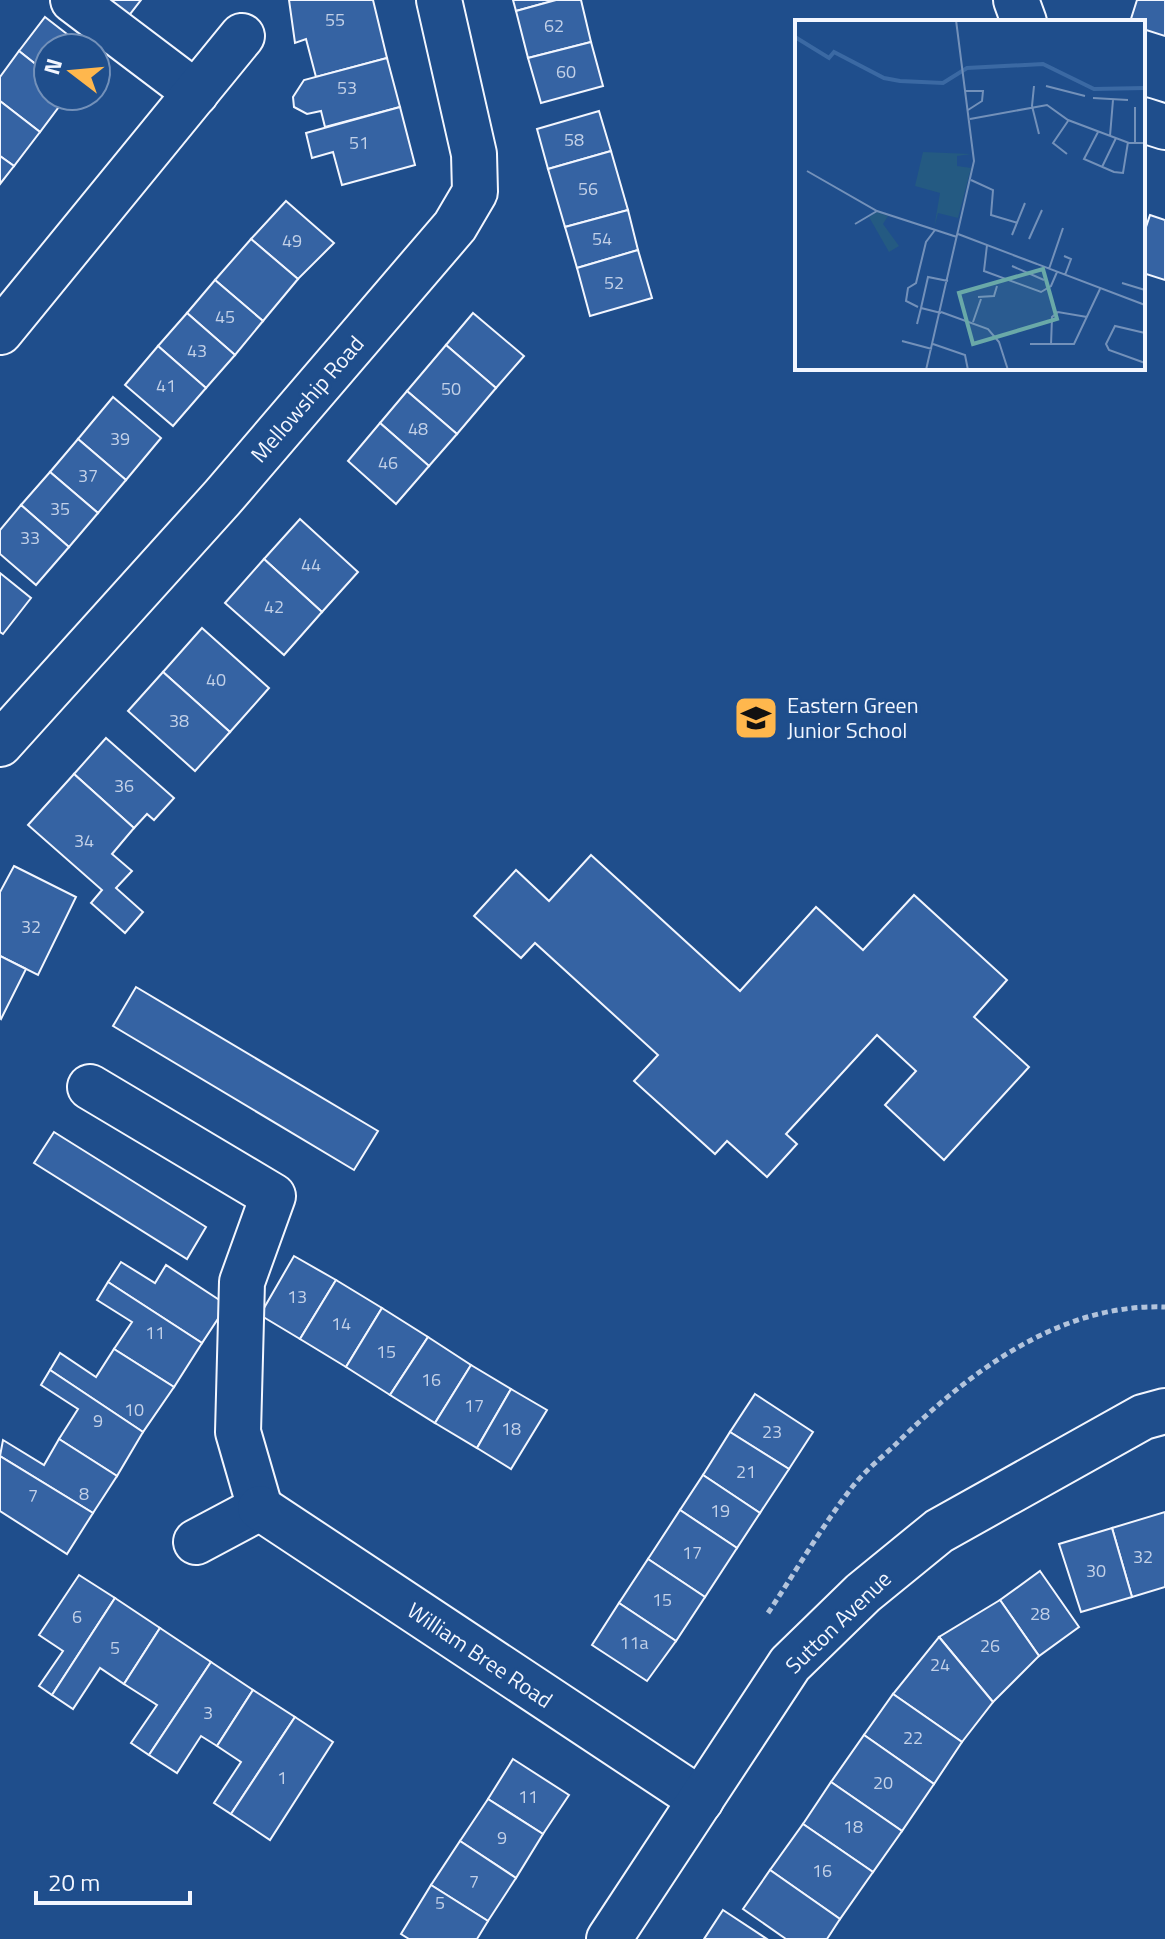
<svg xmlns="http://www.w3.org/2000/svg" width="1165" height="1939" viewBox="0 0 1165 1939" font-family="'Titillium Web',sans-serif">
	<rect width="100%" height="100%" fill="#1f4e8c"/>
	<g fill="#3563a3" stroke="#f2f6ff" stroke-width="2">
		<polygon points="84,0 141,0 120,27"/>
		<polygon points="289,0 373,0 387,58 316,77 306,39 295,43"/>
		<polygon points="513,0 556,0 516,11"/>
		<polygon points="556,0 581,0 591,42 528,58 516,11"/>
		<polygon points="1137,0 1165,0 1165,36 1143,29 1143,22 1130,22"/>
		<polygon points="45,17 85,48 48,48 48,74 19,51"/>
		<polygon points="591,42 603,86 541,103 528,58"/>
		<polygon points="19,51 48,74 48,96 67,96 40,132 0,101 0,77"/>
		<polygon points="387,58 400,107 325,127 321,111 307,114 294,107 293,97 304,80"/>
		<polygon points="0,101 40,132 14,166 0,156"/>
		<polygon points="400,107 415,165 342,185 333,152 312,158 306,133"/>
		<polygon points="599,111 611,151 548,169 537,129"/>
		<polygon points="611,151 628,210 565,227 548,169"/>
		<polygon points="0,156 14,166 0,184"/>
		<polygon points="286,201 334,243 298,279 251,239"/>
		<polygon points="628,210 638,250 577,268 565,227"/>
		<polygon points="1150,215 1165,220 1165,280 1143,273 1143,236"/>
		<polygon points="251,239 298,279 263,321 215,280"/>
		<polygon points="638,250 652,298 590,316 577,268"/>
		<polygon points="215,280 263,321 235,355 187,313"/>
		<polygon points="187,313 235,355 206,388 158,346"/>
		<polygon points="473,313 524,356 496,388 446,345"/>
		<polygon points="446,345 496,388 457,434 407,391"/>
		<polygon points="158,346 206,388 173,426 125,385"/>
		<polygon points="407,391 457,434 429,466 380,423"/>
		<polygon points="113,397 161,438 126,480 78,439"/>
		<polygon points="380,423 429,466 396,504 348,461"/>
		<polygon points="78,439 126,480 98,513 50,472"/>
		<polygon points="50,472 98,513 69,547 21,505"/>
		<polygon points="21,505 69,547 36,585 0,554 0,530"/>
		<polygon points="300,519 358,572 322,612 264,559"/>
		<polygon points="264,559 322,612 284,655 225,603"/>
		<polygon points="0,573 31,598 3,634 0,632"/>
		<polygon points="202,628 269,688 230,732 163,672"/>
		<polygon points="163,672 230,732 195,771 128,711"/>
		<polygon points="106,738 174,798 154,820 147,814 134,828 74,774"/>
		<polygon points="74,774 134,828 112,854 132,871 116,888 143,912 125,933 91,903 102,890 28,825"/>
		<polygon points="591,855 740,991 816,907 863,950 914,895 1007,980 974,1017 1029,1067 944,1160 885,1105 916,1071 877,1035 786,1134 797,1144 767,1177 727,1141 715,1154 634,1081 658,1055 535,943 521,958 474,916 516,870 549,901"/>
		<polygon points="14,866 76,897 38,975 0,956 0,892"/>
		<polygon points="0,956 26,969 1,1019 0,1018"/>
		<polygon points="136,987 378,1131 354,1170 113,1026"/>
		<polygon points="54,1132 206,1227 187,1259 34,1163"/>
		<polygon points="294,1256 336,1280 300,1339 260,1315"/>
		<polygon points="121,1262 155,1283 166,1265 227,1305 202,1343 108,1282"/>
		<polygon points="336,1280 382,1308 346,1367 300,1339"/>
		<polygon points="108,1282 202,1343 174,1387 114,1349 132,1322 97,1300"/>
		<polygon points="382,1308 428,1337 390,1395 346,1367"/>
		<polygon points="428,1337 471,1365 435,1423 390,1395"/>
		<polygon points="114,1349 174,1387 143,1432 50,1370 60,1353 96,1377"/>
		<polygon points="471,1365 511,1389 477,1448 435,1423"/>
		<polygon points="50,1370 143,1432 117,1476 59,1439 78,1409 41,1385"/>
		<polygon points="511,1389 547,1410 511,1469 477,1448"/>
		<polygon points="755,1394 813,1432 789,1469 730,1432"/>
		<polygon points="730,1432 789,1469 760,1513 703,1475"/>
		<polygon points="59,1439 117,1476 93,1513 0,1456 3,1440 44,1465"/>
		<polygon points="0,1456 93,1513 67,1554 0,1511"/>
		<polygon points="703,1475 760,1513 737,1548 680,1510"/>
		<polygon points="680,1510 737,1548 705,1597 648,1559"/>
		<polygon points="1165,1512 1165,1587 1132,1597 1112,1528"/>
		<polygon points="1112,1528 1132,1597 1081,1612 1059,1544"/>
		<polygon points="648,1559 705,1597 676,1641 619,1603"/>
		<polygon points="1040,1571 1079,1627 1039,1656 1000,1600"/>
		<polygon points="79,1575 115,1598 52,1695 39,1686 63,1651 39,1635"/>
		<polygon points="115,1598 160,1628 124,1684 100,1668 73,1709 52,1695"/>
		<polygon points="1000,1600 1039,1656 993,1702 939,1637"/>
		<polygon points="619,1603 676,1641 647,1681 592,1645"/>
		<polygon points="160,1628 211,1662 149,1755 131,1743 157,1705 124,1684"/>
		<polygon points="939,1637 993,1702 962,1742 893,1694"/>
		<polygon points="211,1662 253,1690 217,1746 201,1736 177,1773 149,1755"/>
		<polygon points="253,1690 295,1717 231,1814 214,1803 241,1762 217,1746"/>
		<polygon points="893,1694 962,1742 934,1784 864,1735"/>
		<polygon points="295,1717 333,1742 270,1840 231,1814"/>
		<polygon points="864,1735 934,1784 902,1831 831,1782"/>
		<polygon points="513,1759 569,1795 543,1834 488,1799"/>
		<polygon points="831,1782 902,1831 873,1872 803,1824"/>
		<polygon points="488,1799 543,1834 516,1878 460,1841"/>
		<polygon points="803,1824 873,1872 840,1919 770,1870"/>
		<polygon points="460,1841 516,1878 488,1921 431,1885"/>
		<polygon points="770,1870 840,1919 827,1939 786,1939 743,1909"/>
		<polygon points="431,1885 488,1921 477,1939 409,1939 401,1934"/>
		<polygon points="723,1910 767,1939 704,1939"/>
	</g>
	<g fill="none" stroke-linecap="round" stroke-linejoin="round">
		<g stroke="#f2f6ff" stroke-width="48">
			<g id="minor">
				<polyline points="73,0 196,93"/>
				<polyline points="1016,0 1024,22"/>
				<polyline points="1143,120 1165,127"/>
				<polyline points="0,332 242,36"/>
				<polyline points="0,744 222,498 455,226 475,192 474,154 439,0"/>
				<polyline points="90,1087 273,1196 242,1282 238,1432 260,1508 196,1542"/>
				<polyline points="260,1508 701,1800"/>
				<polyline points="609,1939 790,1664 863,1593 939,1531 1143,1417 1165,1411"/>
			</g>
		</g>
		<path stroke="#b3c4dc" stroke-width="5" stroke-dasharray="6 4" stroke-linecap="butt" d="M768 1613C796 1571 822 1526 853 1486 865 1471 882 1457 896 1444 968 1373 1059 1303 1165 1307"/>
		<use href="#minor" stroke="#1f4e8c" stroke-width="44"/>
	</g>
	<defs>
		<g id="school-square" transform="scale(2.3)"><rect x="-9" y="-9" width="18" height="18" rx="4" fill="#ffb74d" stroke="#1f4e8c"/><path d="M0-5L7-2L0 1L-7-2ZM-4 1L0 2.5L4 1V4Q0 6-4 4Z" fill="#111"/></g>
	</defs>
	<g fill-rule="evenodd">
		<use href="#school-square" x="756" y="718"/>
	</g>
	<g text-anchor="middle" stroke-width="6" stroke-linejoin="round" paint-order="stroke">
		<g font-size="18" fill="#c3d1e8">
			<text x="335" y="26">55</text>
			<text x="554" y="32">62</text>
			<text x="566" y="78">60</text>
			<text x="347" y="94">53</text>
			<text x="574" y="146">58</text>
			<text x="359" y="149">51</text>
			<text x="588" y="195">56</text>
			<text x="602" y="245">54</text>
			<text x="292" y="247">49</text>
			<text x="614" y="289">52</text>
			<text x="225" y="323">45</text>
			<text x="197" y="357">43</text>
			<text x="166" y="392">41</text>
			<text x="451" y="395">50</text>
			<text x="418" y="435">48</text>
			<text x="120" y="445">39</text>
			<text x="388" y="469">46</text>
			<text x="88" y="482">37</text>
			<text x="60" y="515">35</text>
			<text x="30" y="544">33</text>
			<text x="311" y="571">44</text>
			<text x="274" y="613">42</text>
			<text x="216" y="686">40</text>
			<text x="179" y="727">38</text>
			<text x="124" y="792">36</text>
			<text x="84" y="847">34</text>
			<text x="31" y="933">32</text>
			<text x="297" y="1303">13</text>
			<text x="341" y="1330">14</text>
			<text x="155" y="1339">11</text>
			<text x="386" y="1358">15</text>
			<text x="431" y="1386">16</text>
			<text x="474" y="1412">17</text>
			<text x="134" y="1416">10</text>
			<text x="98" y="1427">9</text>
			<text x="511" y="1435">18</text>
			<text x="772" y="1438">23</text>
			<text x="746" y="1478">21</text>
			<text x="84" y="1500">8</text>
			<text x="33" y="1502">7</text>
			<text x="720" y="1517">19</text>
			<text x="692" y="1559">17</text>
			<text x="1143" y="1563">32</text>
			<text x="1096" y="1577">30</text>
			<text x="662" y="1606">15</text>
			<text x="1040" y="1620">28</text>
			<text x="77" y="1623">6</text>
			<text x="634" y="1649">11a</text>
			<text x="990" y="1652">26</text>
			<text x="115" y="1654">5</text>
			<text x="940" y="1671">24</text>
			<text x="208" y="1719">3</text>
			<text x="913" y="1744">22</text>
			<text x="282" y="1784">1</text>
			<text x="883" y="1789">20</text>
			<text x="528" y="1803">11</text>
			<text x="853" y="1833">18</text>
			<text x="502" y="1844">9</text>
			<text x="822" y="1877">16</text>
			<text x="474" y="1888">7</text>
			<text x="440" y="1909">5</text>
		</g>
		<g font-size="22" fill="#f2f6ff" stroke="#1f4e8c">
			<text transform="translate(307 399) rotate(-49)" y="8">Mellowship Road</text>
			<text transform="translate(838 1622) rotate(-44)" y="8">Sutton Avenue</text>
			<text transform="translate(480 1655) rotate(34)" y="8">William Bree Road</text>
		</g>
		<g font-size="22" fill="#f2f6ff" stroke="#1f4e8c" text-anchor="start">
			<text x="787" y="713">Eastern Green<tspan x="787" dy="25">Junior School</tspan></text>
		</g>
	</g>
	<g transform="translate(795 20)">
		<rect width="350" height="350" fill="#1f4e8c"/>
		<path d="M128 132 176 134 162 136V146L176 148 163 198 143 193 139 208 145 173 120 166ZM82 192 93 196 88 204 104 226 94 232 74 197Z" fill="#245a82"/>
		<path fill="none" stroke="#3b69a3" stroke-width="4" d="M0 17 34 38 39 32 89 58 105 61 148 63 172 48 248 44 299 69 350 68"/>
		<path fill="none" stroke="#7391ba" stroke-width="2" d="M239 66 237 86 244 114M251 66 290 76M170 71H188L187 81 173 90M298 78 333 80M340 87V124M175 99 252 85 273 100 334 123H350M303 112 289 139 319 152 328 153 333 122M315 116 318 80M272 134 258 123 273 101M307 147 321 118M12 151 82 191 162 217M176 160 198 170 196 195 223 203M60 204 82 191M163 214 350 285M217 215 230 183M234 219 247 190M192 225 189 251 246 272 256 266 262 252M218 235 242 244M269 236 276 239 270 255M217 246 249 260M254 249 268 208M327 263 350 270M183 277 199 276 202 266M123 287 111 281 113 268 121 263 131 222 140 210M126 288 133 257 153 261M146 292 193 309 204 322 213 350M178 302 186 279M122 304 126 288 146 293M350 313 320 306 311 324 314 330 350 343M107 321 137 329M138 324 170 335 173 350M235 324H279L305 269M256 325 257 297 263 292 292 297M131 350 179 141 161 0"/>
		<path fill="#6aa9a8" fill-opacity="0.15" stroke="#6aa9a8" stroke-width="4" d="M248 249 262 299 178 324 164 273Z"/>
		<rect width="350" height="350" fill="none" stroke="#f2f6ff" stroke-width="4"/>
	</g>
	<g transform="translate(72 72) rotate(286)"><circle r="38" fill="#1f4e8c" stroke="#7391ba" stroke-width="2"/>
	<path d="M0-6L14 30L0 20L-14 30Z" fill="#ffb74d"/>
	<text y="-12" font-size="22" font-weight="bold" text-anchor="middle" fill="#f2f6ff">N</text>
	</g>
	<path d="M36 1891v12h154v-12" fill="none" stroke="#f2f6ff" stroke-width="4"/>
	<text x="48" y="1891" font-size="24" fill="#f2f6ff" stroke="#1f4e8c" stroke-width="6" paint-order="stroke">20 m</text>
</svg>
